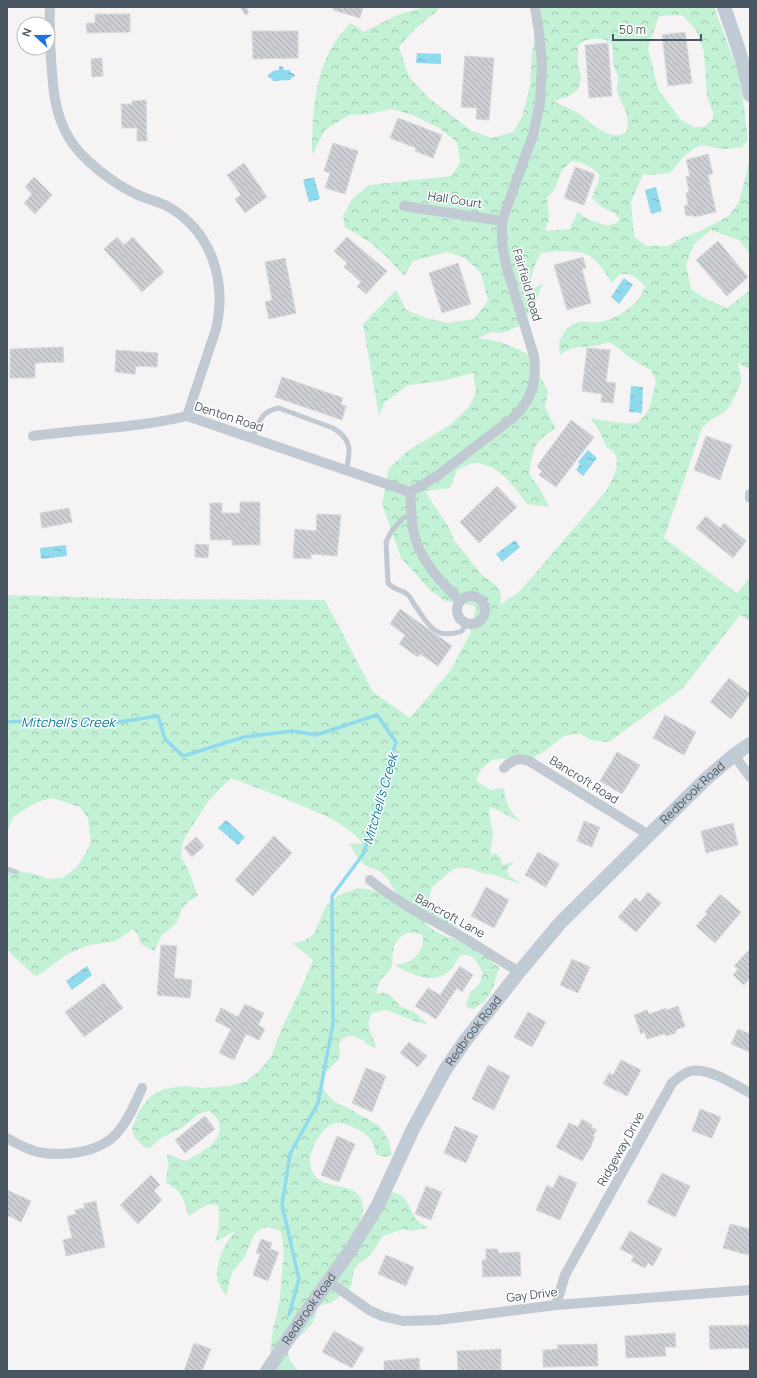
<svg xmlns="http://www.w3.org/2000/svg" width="757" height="1378" viewBox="0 0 757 1378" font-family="Manrope,sans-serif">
	<defs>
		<pattern id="forest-crowns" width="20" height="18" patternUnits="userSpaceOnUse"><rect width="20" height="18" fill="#c3f1d5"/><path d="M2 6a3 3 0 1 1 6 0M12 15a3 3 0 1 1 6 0" fill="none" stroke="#a0c6b0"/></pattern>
		<pattern id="water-ripples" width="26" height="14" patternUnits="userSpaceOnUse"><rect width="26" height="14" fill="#90daee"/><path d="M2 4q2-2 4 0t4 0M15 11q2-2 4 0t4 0" fill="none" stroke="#78b4c4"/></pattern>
		<pattern id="building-back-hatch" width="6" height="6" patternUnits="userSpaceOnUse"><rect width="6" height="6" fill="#cdcfd5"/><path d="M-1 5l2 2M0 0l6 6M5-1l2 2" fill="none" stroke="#a8abb0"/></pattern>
	</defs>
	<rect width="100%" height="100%" fill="#f5f3f3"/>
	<path fill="url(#forest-crowns)" fill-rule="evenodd" d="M425 7H439L438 10 415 29 399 47 409 77 430 99 472 131 492 138 513 132 522 117 530 86 532 53 541 7H714L740 77 748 140 742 147C736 147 730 149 724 149 706 148 704 139 687 154 680 159 676 167 670 173L650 175 643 174 631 202 634 237 646 246H668L682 238 702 230 729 216 739 202 749 163 750 254 739 240 711 230 694 244 686 265 691 289 706 299 727 308 750 290V353L749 360 750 370 738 363 741 377V383L731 404 725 412 709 421 702 428 664 538 737 593 750 578V621L740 615 683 688 609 742C596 741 590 741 580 733L564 736 543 752 529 761 517 757 492 760 481 769 476 781 491 790 504 788C505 803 510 812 521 822 509 818 501 810 490 807L489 813 493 833 490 855 494 853C500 855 502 859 502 865L509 863H515L508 867 507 871 510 877 521 883 514 882 495 875 482 873 472 869 463 867 457 868 451 871 432 887 429 899 432 908 439 915 460 929 442 922 423 917C430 937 457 937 473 946 482 952 491 960 499 968L493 988 484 1002 473 1009 468 1008 466 1005 470 992 479 985 483 974 481 969 473 957 468 955H460C457 960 454 967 449 971 434 985 410 975 395 965 400 964 406 963 410 961 419 955 427 943 421 934 406 929 397 936 393 950 392 955 393 961 392 966 389 972 383 976 380 981 378 984 377 989 376 993H384L390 995 400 1006 414 1012 429 1025 414 1021 387 1010 379 1011 371 1014C364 1033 374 1032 376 1048L368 1045 363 1040 354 1036H349L343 1038 339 1044 340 1055 338 1060 325 1073 323 1086 325 1092 335 1102 348 1108 378 1125 384 1132 389 1142 392 1155 385 1157 377 1155C375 1149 373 1141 368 1136 362 1130 340 1120 332 1124 325 1127 321 1134 317 1139 314 1144 310 1153 310 1159 310 1200 364 1173 363 1209 362 1218 357 1229 354 1238L388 1194 393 1192C408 1197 408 1205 415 1218 418 1222 424 1225 427 1228L412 1231 403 1229 383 1236 371 1254 365 1260 358 1264 353 1272 352 1284 349 1289 331 1303 316 1306C316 1310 316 1315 315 1318 306 1339 271 1346 299 1371H268L278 1347 270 1353 273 1328 277 1314 280 1298 284 1249 281 1232 278 1230 268 1227 262 1228 253 1236 245 1257 232 1272 226 1296C223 1292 220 1286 218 1282 214 1265 224 1244 235 1231L215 1242C219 1231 220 1218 218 1206 209 1200 197 1211 189 1216 184 1201 182 1190 166 1183L168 1165 167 1154 186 1161C199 1153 225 1142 219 1123 217 1118 214 1114 209 1111L198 1114 183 1127 161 1138 151 1147 145 1148 134 1137 132 1127 140 1109 151 1096 164 1089 185 1086 202 1088 229 1086 247 1081 260 1070 271 1057 281 1030 304 982 313 960 292 943 304 941 314 934 325 907 339 895 358 888 368 889 380 893 397 894 387 878 379 871 366 866 357 857 349 843 362 844C360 835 334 820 326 816 295 802 263 790 231 778L209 800 185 837 182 846 181 856 189 872 198 896 188 902 182 909 176 924 162 935 154 951 141 944 137 933 133 929 116 941 89 945 66 955 36 977 7 950V872L19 871 38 875 48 879 62 878 77 867 87 851 91 842 88 818 80 807 52 798 37 802 13 817 7 833V595L140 599 325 600 373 692 410 718 450 671 470 634 476 606 445 601 431 591 401 558 382 504 389 468 409 450 450 425 469 407 476 391 473 373 442 381 408 385 385 402 379 416 363 324 396 290 406 310 426 318 448 323 474 319 488 301 481 273 465 258 447 252 413 261 404 276 387 257 368 241 345 227 343 216 352 199 369 185 452 176 460 162 457 142 439 128 413 115 391 109 369 114 349 115 325 130 312 155C312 109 315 56 351 23L364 32 397 15ZM682 15 696 30 704 52 707 96 713 112V119L704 127H694L681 120 658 89 648 48 659 16ZM592 39C597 39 605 38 610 42 615 47 612 57 613 63 614 68 617 73 618 78 619 82 617 86 617 90 621 107 631 112 627 131 609 145 590 120 576 112 569 107 561 106 554 101 564 98 571 96 579 88L581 77 578 65V46L583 41ZM572 161C583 162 591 167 599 174 600 183 594 189 592 198L602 207 614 213 620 219 616 223 608 226 590 220 577 212 574 221 569 229 545 231 549 219 547 198 555 189 562 170ZM560 251C567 252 576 251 583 253 596 257 605 272 612 283 614 281 616 277 619 275 629 270 639 280 645 286 641 304 616 320 599 322 593 323 586 321 580 322 570 323 560 335 559 345 559 348 560 352 560 355 577 341 593 351 607 342 617 345 621 351 629 357 636 362 643 366 651 370L656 381 651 403 646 414 638 423C622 424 606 421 590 418L598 428 607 448C626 455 613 478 606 491L520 591 500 605 501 595 497 586 482 575 454 540 449 528 425 491 450 488 457 470 475 462C480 464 486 465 491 467 506 474 517 491 527 504L549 507 539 487 529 474C533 451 533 440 556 429L545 407 548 391 528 354 501 342 478 338 492 332 502 333 519 326 533 308 543 283 530 291C530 277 534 265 541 253Z"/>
	<g fill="url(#water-ripples)">
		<polygon points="417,53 441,54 441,64 416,63"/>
		<polygon points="281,66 283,67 284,70 290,70 290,72 294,74 295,76 291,78 291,80 273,81 272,79 268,77 268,75 273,71 279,70 279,67"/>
		<polygon points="314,177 320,199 309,202 303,180"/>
		<polygon points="656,187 662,211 651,214 645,190"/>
		<polygon points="624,278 633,285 619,304 611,297"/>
		<polygon points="631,386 643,387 642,413 629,412"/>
		<polygon points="588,450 597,458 583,476 576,470 580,464 578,462"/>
		<polygon points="515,540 520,547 502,562 496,554"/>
		<polygon points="66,545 67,556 41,559 40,548"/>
		<polygon points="226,820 245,837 238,845 218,828"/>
		<polygon points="87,966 92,975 72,990 66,981"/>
	</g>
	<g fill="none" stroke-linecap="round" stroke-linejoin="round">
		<polyline stroke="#90daee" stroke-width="3.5" points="7,722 30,721 119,722 158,716 165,739 183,756 244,737 293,731 316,735 377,715 396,742 384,778 364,853 332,896 333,1024 318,1103 290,1154 282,1205 299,1279 289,1315"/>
	</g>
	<g fill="url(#building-back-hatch)" stroke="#d7d9de">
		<polygon points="333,7 363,7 360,18 333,10"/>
		<polygon points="95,14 130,14 130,32 87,33 86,23 95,23"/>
		<polygon points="252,31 298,31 298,58 253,59"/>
		<polygon points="685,32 692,83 668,86 662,35"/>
		<polygon points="608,43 612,96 589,98 585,45"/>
		<polygon points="465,56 494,58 489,120 476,119 477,108 461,107"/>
		<polygon points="102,58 103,76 92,77 91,59"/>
		<polygon points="146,100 147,141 137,141 137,128 122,128 121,104 132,104 132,101"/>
		<polygon points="398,118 442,135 433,158 415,151 416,148 390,138"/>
		<polygon points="333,143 358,151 345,194 325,188 330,173 324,171"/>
		<polygon points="708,154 713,174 708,175 716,212 694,217 693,215 686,216 684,206 688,205 686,193 689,192 686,177 690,176 686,160"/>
		<polygon points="244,163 267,197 245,213 235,199 241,195 227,175"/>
		<polygon points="575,167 595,174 584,205 564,198"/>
		<polygon points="34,177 52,195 35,214 24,203 32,194 25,187"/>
		<polygon points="117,237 124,245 133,237 164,272 142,292 104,249"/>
		<polygon points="347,237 387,271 366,294 357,286 361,282 344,267 347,263 334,251"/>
		<polygon points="718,241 748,277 727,296 696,260"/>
		<polygon points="583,257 586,268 582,269 591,303 567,310 554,265"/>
		<polygon points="285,258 296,313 269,319 265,302 272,300 265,262"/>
		<polygon points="458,263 471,304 442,313 429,273"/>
		<polygon points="63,347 64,362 35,363 35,378 10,378 10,349"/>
		<polygon points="587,348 610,350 606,382 616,383 613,403 601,402 602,394 582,391"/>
		<polygon points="116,350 158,353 157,367 136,366 135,374 115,372"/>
		<polygon points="282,377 343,398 341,404 346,406 342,420 275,397"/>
		<polygon points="571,420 594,437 556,487 539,475 542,471 537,466"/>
		<polygon points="706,436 732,445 720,480 694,470"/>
		<polygon points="497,486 517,507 479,543 460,522"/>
		<polygon points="240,502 260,502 260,545 232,545 232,540 210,540 210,503 222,503 222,513 240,513"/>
		<polygon points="69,508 72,522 42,528 40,513"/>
		<polygon points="317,514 341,515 337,556 311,554 311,559 293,558 295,529 316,531"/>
		<polygon points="706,516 720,528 724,523 746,541 733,558 696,528"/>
		<polygon points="195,544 209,545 208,558 195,557"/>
		<polygon points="400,609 452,646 438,666 420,654 418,657 399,644 405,635 390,624"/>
		<polygon points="729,678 750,694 731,719 710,702"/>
		<polygon points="665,715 696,732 684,755 653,738"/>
		<polygon points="617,752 640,765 622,794 600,781"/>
		<polygon points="584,821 600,827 592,847 577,841"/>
		<polygon points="733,823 738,845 706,853 701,831"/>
		<polygon points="274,836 292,853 253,896 235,880"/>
		<polygon points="196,837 204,846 192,857 184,848"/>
		<polygon points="538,852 559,864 546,887 525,875"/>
		<polygon points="486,887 509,900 494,928 471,916"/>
		<polygon points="648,892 661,903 636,932 618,917 635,898 640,902"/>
		<polygon points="720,894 741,912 715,943 696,926 707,914 705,912"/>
		<polygon points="161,945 177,946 174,978 192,980 190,998 157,995"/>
		<polygon points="750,949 750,978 744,985 733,975 738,969 734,966"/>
		<polygon points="572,959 590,967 578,993 560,985"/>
		<polygon points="460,966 473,975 462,992 457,988 436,1019 415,1006 428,988 440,995"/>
		<polygon points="104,983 123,1008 84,1037 65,1012"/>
		<polygon points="245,1004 264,1013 258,1025 265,1029 259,1040 246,1034 234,1060 219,1053 231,1029 215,1021 221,1008 238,1017"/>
		<polygon points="678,1006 685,1026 676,1030 676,1033 666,1036 664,1034 647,1039 644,1032 641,1034 634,1015 647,1010 649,1014 666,1008 667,1010"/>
		<polygon points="528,1012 546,1022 532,1047 514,1037"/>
		<polygon points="738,1029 750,1034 750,1052 731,1044"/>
		<polygon points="409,1042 427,1056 418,1067 400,1053"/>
		<polygon points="621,1060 641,1070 627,1096 603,1084 609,1073 613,1075"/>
		<polygon points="488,1065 510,1076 494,1110 472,1099"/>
		<polygon points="366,1068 386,1076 372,1112 352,1103"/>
		<polygon points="700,1109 721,1117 712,1138 692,1131"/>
		<polygon points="205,1116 215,1129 185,1153 175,1140"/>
		<polygon points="582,1119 592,1125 591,1127 597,1130 593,1136 595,1137 591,1145 592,1145 582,1161 556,1147 569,1123 578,1127"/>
		<polygon points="455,1126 478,1136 466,1163 444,1153"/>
		<polygon points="337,1136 355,1144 339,1182 321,1175"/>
		<polygon points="662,1173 690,1186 675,1217 647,1203"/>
		<polygon points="151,1175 160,1185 154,1191 162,1200 138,1224 120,1205"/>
		<polygon points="559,1175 577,1183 560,1220 536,1210 547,1185 553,1188"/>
		<polygon points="426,1186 442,1192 431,1220 415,1214"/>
		<polygon points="7,1190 31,1201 21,1222 7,1215"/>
		<polygon points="96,1201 105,1247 66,1256 63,1240 72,1238 67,1216 76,1214 75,1210 85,1208 83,1204"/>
		<polygon points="730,1224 750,1229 750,1248 748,1255 723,1248"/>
		<polygon points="630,1231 662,1249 653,1266 648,1263 645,1268 631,1261 634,1256 620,1249"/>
		<polygon points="261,1239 272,1243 270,1249 279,1252 268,1281 253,1275 260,1254 256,1253"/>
		<polygon points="486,1249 498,1249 498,1253 520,1252 521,1276 483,1277 482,1260 486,1260"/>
		<polygon points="386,1255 414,1267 406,1286 378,1274"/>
		<polygon points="750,1325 750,1348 710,1349 709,1326"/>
		<polygon points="334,1331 364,1348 352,1368 322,1352"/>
		<polygon points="675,1333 676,1347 665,1347 666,1356 626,1358 625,1336"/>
		<polygon points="194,1343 211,1349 202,1371 184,1371"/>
		<polygon points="597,1344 598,1366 543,1367 543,1350 558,1349 557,1345"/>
		<polygon points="501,1349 501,1370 458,1371 457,1351"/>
		<polygon points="419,1358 420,1371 384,1371 384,1361"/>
	</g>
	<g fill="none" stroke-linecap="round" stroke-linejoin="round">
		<g stroke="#c1cad2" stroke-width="5">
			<polyline points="243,7 246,12"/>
			<path d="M252 439C259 423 260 411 279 408L333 428C352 439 351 451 346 470"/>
			<path d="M412 515 403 518 391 532 386 542 388 583C395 591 401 589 407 594 410 596 412 601 414 604 428 624 434 641 462 631L466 623"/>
			<polyline points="7,869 16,872"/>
		</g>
		<g stroke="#c1cad2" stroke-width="10">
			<path d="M50 7C49 24 50 41 51 59 53 87 54 113 69 138 81 159 114 184 136 194 146 199 157 201 167 206 212 231 227 281 216 329L187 416"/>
			<polyline points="404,206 502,221"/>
			<path d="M33 436C84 429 137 428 187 416L410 492"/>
			<path d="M410 492 437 476 514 417C532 399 537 381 534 356L506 265 502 242V221L533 135 540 103 542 65 539 32 535 7"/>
			<path d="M410 492C411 504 411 517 413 529 418 559 440 581 460 601"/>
			<polyline points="750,494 750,498"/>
			<circle cx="471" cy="610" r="14"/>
			<polyline points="734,755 750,777"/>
			<path d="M504 768C512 760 518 757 529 761L649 835"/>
			<path d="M370 880C399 904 431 919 464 938 482 949 500 960 519 972"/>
			<path d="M7 1138C17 1144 26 1149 38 1152 62 1157 99 1153 116 1134 128 1121 135 1104 142 1088"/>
			<polyline points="328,1281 369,1310 382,1316 403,1321 438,1320 556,1305 750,1290"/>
			<path d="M556 1305 565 1275 672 1083C678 1078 683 1073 691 1071 708 1067 735 1085 750 1093"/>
		</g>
		<g stroke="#c1cbd6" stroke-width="14">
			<path d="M724 7C734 36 745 65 750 95"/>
			<path id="s1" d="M267 1371 302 1318 352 1248 378 1205 413 1129 445 1070 465 1041 519 972 561 922 649 835 707 778 734 755 750 744"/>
		</g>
	</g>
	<g text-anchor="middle" stroke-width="3" stroke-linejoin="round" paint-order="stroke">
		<g font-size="12" fill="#4a5661" stroke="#fff">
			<text transform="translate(455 200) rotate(9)" y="4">Hall Court</text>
			<text transform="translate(527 285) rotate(74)" y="4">Fairfield Road</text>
			<text transform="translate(229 417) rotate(18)" y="4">Denton Road</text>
			<text transform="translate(584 780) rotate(32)" y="4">Bancroft Road</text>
			<text dy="4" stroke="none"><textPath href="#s1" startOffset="723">Redbrook Road</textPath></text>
			<text transform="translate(450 916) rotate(29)" y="4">Bancroft Lane</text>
			<text dy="4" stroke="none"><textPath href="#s1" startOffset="399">Redbrook Road</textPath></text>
			<text transform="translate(621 1149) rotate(-61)" y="4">Ridgeway Drive</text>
			<text transform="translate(532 1295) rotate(-7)" y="4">Gay Drive</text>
			<text dy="4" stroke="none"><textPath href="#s1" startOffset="75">Redbrook Road</textPath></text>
		</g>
		<g font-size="13" font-style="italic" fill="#0c7c9b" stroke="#fff">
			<text x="68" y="727">Mitchell's Creek</text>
			<text transform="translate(380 799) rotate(-74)" y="5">Mitchell's Creek</text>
		</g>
	</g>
	<rect width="757" height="1378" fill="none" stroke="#4a5661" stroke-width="16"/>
	<g transform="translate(36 36) rotate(291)"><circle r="19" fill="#ffffff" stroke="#b7bbc0"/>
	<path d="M0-3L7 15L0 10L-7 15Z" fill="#1a73e8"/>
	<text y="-6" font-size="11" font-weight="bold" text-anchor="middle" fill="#4a5661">N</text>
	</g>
	<path d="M613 34v6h88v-6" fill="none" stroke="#4a5661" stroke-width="2"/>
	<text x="619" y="34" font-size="12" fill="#4a5661" stroke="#ffffff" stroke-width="3" paint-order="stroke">50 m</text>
</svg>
